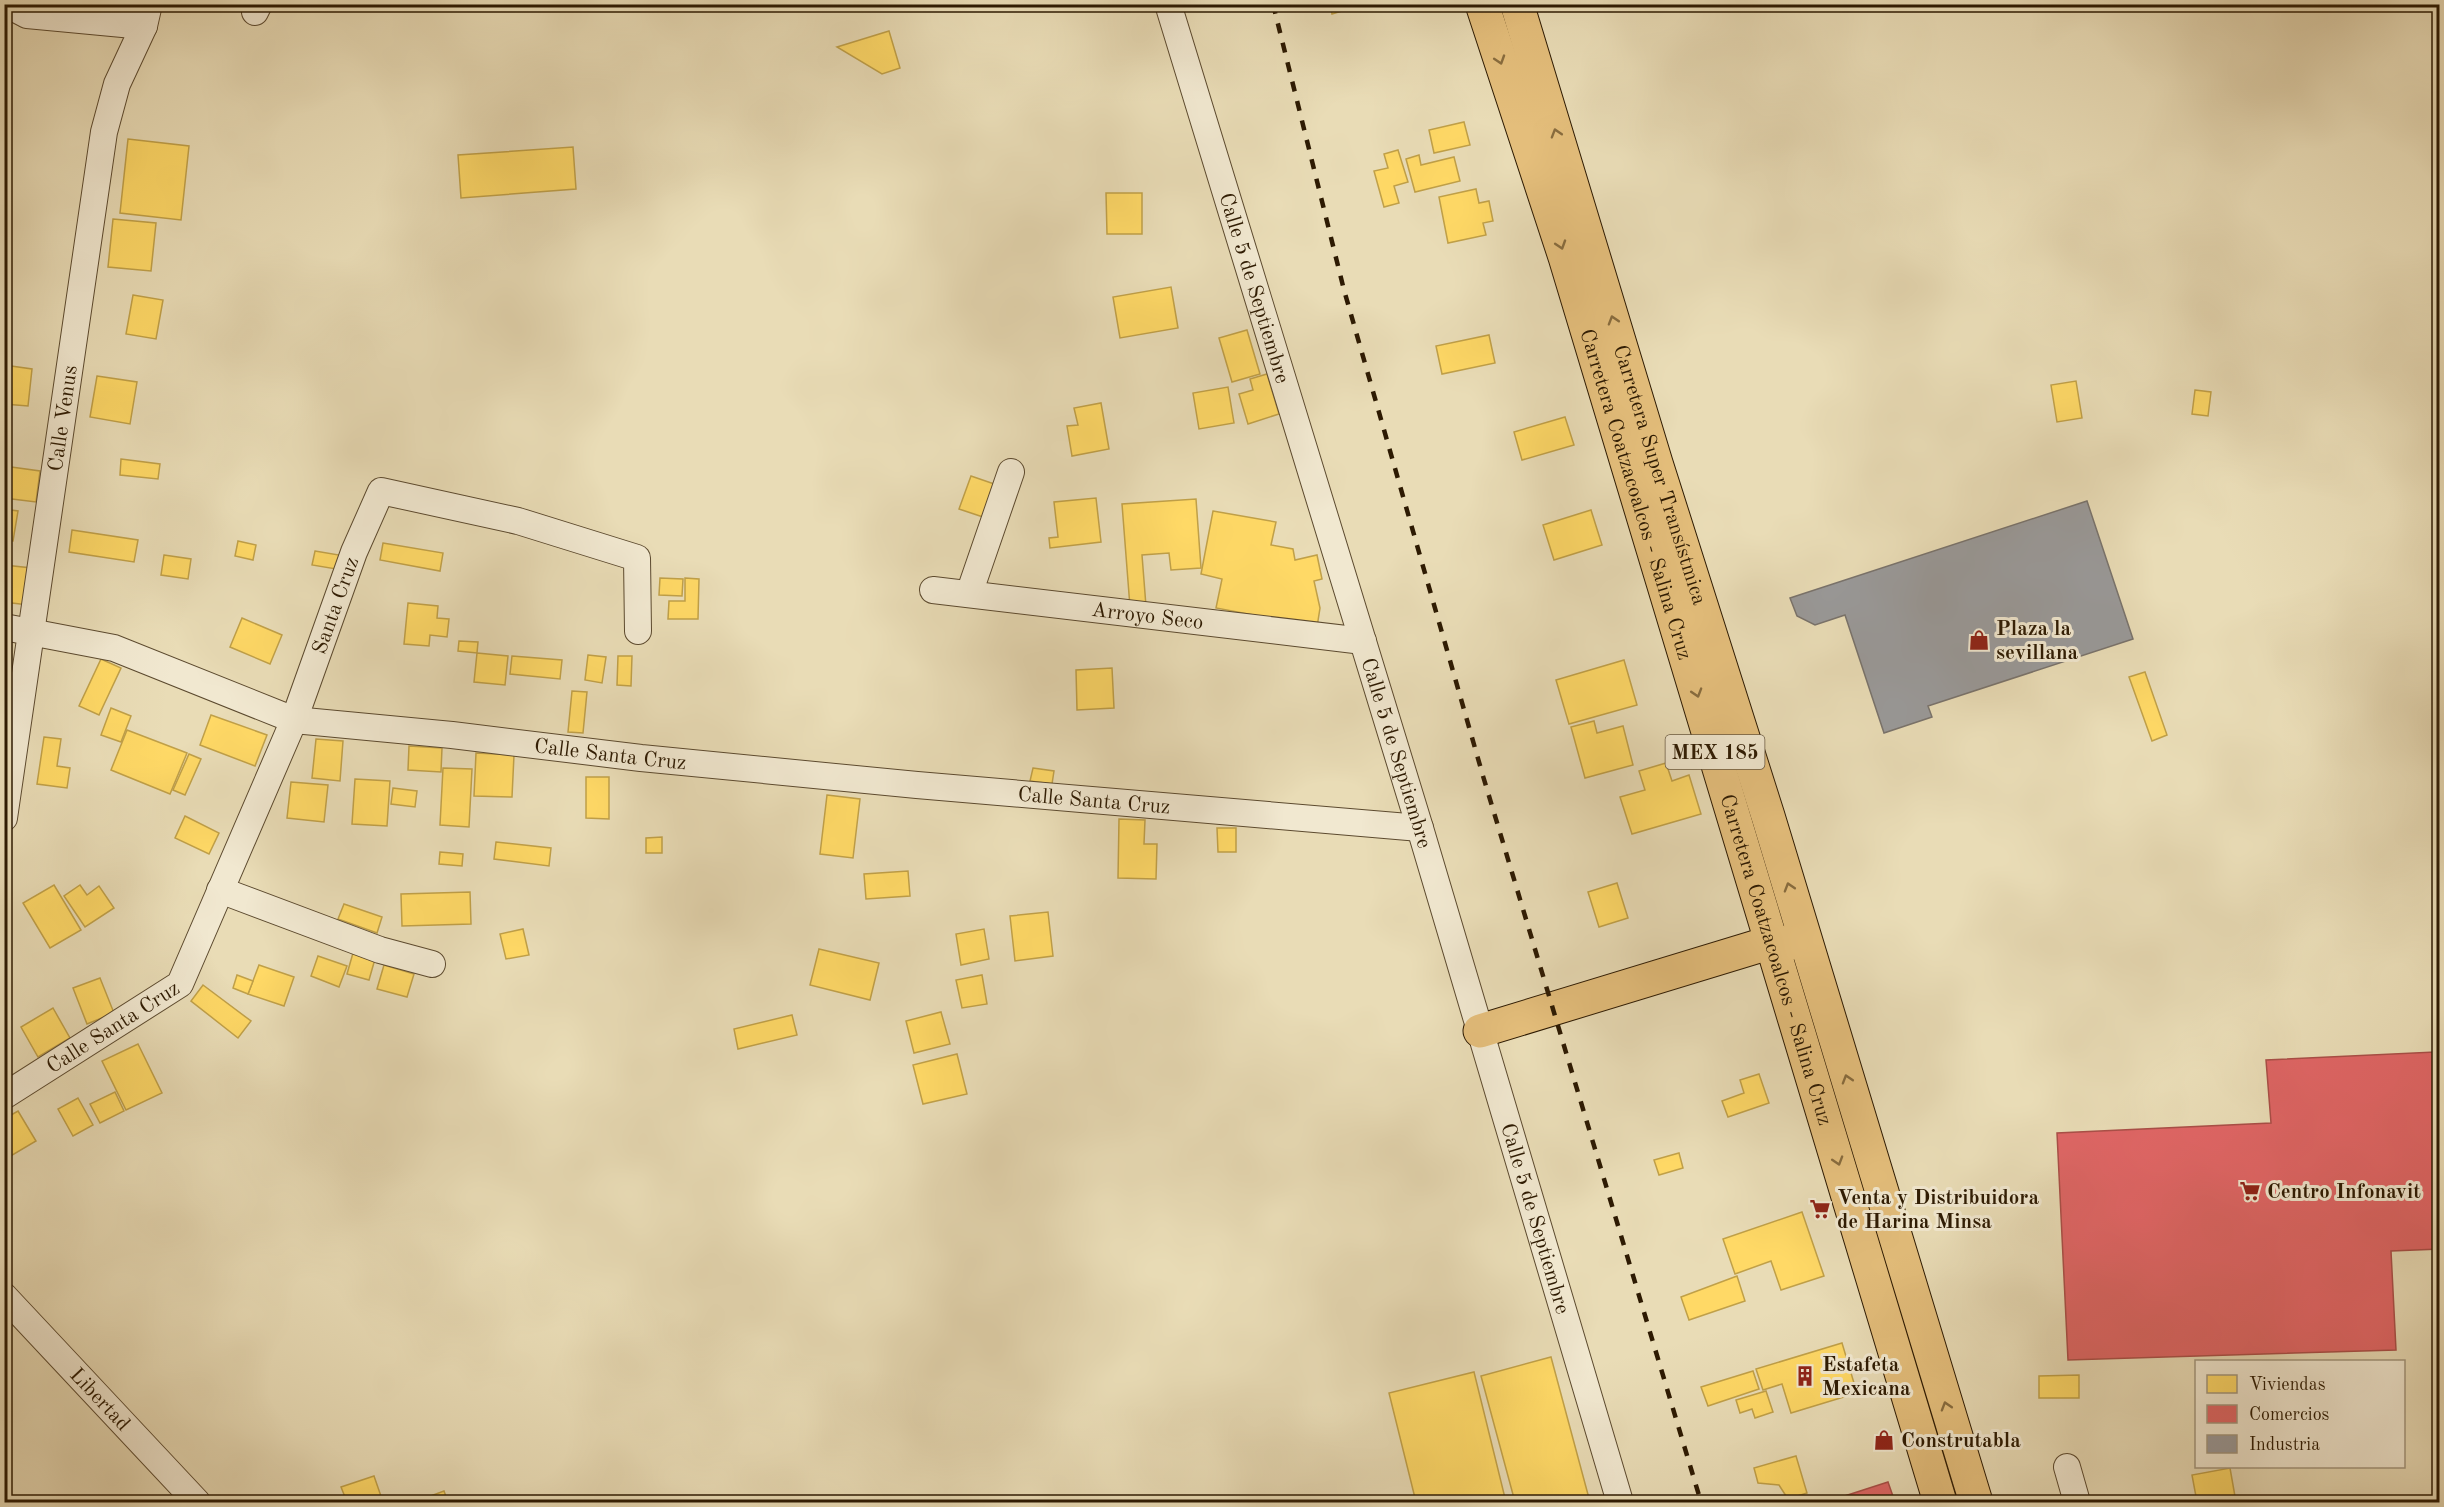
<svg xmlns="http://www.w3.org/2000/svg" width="2444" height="1507" viewBox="0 0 2444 1507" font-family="'Old Standard TT',serif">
	<rect width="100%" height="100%" fill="#e9dcb6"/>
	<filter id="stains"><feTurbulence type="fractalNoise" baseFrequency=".00333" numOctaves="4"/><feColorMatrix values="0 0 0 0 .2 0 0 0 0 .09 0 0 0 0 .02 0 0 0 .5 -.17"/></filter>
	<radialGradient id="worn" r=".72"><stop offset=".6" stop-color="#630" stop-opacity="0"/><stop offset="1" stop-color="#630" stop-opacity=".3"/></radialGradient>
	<g fill="#ffd966" stroke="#c0a048" stroke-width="1.5">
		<polygon points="1330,4 1354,4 1355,7 1332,14"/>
		<polygon points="889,31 900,68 882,74 837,47"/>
		<polygon points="1464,122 1470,145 1434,153 1429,130"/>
		<polygon points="128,139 189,146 181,220 120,213"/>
		<polygon points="573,147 576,189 461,198 458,155"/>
		<polygon points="1398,150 1408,182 1394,186 1399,203 1384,207 1374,171 1388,168 1384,154"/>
		<polygon points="1419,155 1421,165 1454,157 1460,181 1415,192 1406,159"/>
		<polygon points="1476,189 1479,203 1489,201 1493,221 1483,223 1486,235 1448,243 1439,197"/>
		<polygon points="1106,193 1142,193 1142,234 1107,234"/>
		<polygon points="113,219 156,223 151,271 108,267"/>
		<polygon points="1171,287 1178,328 1120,338 1113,297"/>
		<polygon points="133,295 163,300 156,339 126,334"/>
		<polygon points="1247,330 1260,374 1232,382 1219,338"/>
		<polygon points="1489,335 1495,363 1442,374 1436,346"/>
		<polygon points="4,365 32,369 28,406 4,404"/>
		<polygon points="1267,374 1279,414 1248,424 1239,394 1253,390 1250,379"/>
		<polygon points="97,376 137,382 130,424 90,417"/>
		<polygon points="2076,381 2082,418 2057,422 2051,385"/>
		<polygon points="1228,387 1234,423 1199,429 1193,393"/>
		<polygon points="2195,390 2211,392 2208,416 2192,414"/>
		<polygon points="1101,403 1109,449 1072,456 1067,426 1078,425 1074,408"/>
		<polygon points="1565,417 1574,445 1522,460 1514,432"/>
		<polygon points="121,459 160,464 158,479 120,475"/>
		<polygon points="4,466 40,471 36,502 4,498"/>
		<polygon points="971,476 1003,487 992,520 959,509"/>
		<polygon points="1096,498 1101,542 1050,548 1049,538 1058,537 1054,502"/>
		<polygon points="1196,499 1201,568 1171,570 1169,553 1142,555 1146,606 1130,607 1122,504"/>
		<polygon points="4,509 18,511 13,541 4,540"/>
		<polygon points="1591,510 1602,545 1554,560 1543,525"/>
		<polygon points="1213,511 1276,522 1271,545 1293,549 1295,560 1317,555 1322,579 1314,581 1320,608 1317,627 1216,608 1222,579 1201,574"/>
		<polygon points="72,530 138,540 134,562 69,552"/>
		<polygon points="238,541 256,545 253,560 235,556"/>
		<polygon points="383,543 443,553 440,571 380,560"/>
		<polygon points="315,551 339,555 336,569 312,565"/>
		<polygon points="164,555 191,559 188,579 161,575"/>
		<polygon points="4,565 32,568 28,605 4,602"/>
		<polygon points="660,578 683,579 682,596 659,595"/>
		<polygon points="685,578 699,579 698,619 668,619 669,601 685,601"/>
		<polygon points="408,603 438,606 437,618 449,619 447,637 430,635 429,646 404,644"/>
		<polygon points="242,618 282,635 270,664 230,647"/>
		<polygon points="459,641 478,642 477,653 458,651"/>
		<polygon points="477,653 508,656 505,685 474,682"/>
		<polygon points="588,655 606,657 602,683 585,680"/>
		<polygon points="512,656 562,660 560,679 510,674"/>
		<polygon points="618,656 632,656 631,686 617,685"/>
		<polygon points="101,659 121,668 99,715 79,706"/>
		<polygon points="1624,660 1637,705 1569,724 1556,680"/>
		<polygon points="1112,668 1114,708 1077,710 1076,670"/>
		<polygon points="2145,672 2167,735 2152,741 2129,677"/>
		<polygon points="572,691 587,692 583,733 568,732"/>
		<polygon points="111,708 131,716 121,742 101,735"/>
		<polygon points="211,715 267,735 255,766 200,745"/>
		<polygon points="1594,721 1597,733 1623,726 1633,765 1585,778 1571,727"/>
		<polygon points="127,730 187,753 170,794 111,770"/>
		<polygon points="44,737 61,739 57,766 70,768 67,788 37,784"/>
		<polygon points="316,739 343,741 340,781 312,778"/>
		<polygon points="409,746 442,748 441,772 408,770"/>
		<polygon points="476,753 514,755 512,797 474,796"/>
		<polygon points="189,754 201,759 185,795 173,790"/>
		<polygon points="1666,763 1672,781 1689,775 1701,814 1632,834 1620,797 1645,790 1639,771"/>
		<polygon points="443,768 472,769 469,827 440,825"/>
		<polygon points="1033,768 1054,771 1052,784 1030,781"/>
		<polygon points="586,777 609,777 609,819 586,818"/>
		<polygon points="355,779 390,781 387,826 352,824"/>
		<polygon points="291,782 328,785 324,822 287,818"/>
		<polygon points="393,788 417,791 415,807 391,804"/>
		<polygon points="827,795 860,799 853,858 820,854"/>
		<polygon points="185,816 219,833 209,854 175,838"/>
		<polygon points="1119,819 1145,820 1144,844 1157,844 1156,879 1118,878"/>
		<polygon points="1217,828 1236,828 1236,852 1218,852"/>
		<polygon points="662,837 662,853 646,853 646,838"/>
		<polygon points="496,842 551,848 549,866 494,859"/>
		<polygon points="440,852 463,854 462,866 439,864"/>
		<polygon points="908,871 910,896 866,899 864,874"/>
		<polygon points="1617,883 1628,918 1599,927 1588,892"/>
		<polygon points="54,885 81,930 50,948 23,903"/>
		<polygon points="80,885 87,895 99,886 114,908 85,927 64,896"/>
		<polygon points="470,892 471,924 402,926 401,894"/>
		<polygon points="344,904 382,917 377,933 338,919"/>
		<polygon points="1048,912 1053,956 1015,961 1010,916"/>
		<polygon points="523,929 529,955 506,959 500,934"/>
		<polygon points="984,929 989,959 961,965 956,934"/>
		<polygon points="819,949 879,963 870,1000 810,985"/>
		<polygon points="353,953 375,959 369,980 347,974"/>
		<polygon points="318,956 347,966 339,987 311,976"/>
		<polygon points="259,965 294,977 284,1006 248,994"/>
		<polygon points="384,965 414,974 407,997 377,989"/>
		<polygon points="237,975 253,981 248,994 233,988"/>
		<polygon points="982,975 987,1004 962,1008 956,980"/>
		<polygon points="100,978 114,1013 87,1024 73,988"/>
		<polygon points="203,985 251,1021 238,1038 191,1001"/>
		<polygon points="53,1008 70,1038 38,1057 21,1027"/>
		<polygon points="941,1012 950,1044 914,1053 906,1021"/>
		<polygon points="792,1015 797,1035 738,1049 734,1029"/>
		<polygon points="138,1044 162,1093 126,1110 102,1061"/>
		<polygon points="957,1054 967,1094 923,1104 913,1065"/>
		<polygon points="1759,1074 1769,1103 1728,1117 1722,1101 1744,1093 1740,1080"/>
		<polygon points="115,1092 124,1111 100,1123 90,1104"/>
		<polygon points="78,1098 93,1125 73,1136 58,1109"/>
		<polygon points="18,1111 36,1141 4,1160 4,1119"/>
		<polygon points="1679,1153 1683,1168 1659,1175 1654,1160"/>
		<polygon points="1802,1212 1824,1276 1781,1290 1771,1261 1735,1274 1723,1239"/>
		<polygon points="1737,1276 1745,1301 1689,1320 1681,1297"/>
		<polygon points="1842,1343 1857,1393 1791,1413 1782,1384 1763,1390 1756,1369"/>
		<polygon points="1551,1357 1590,1502 1515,1502 1481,1376"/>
		<polygon points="1753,1371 1759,1389 1708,1406 1701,1387"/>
		<polygon points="1474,1372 1506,1502 1416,1502 1389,1393"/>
		<polygon points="2079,1375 2079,1398 2039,1398 2039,1376"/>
		<polygon points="1766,1391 1773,1412 1755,1418 1752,1409 1740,1413 1736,1400"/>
		<polygon points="1796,1456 1807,1493 1788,1499 1779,1485 1758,1483 1754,1468"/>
		<polygon points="2230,1468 2236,1502 2197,1502 2192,1475"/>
		<polygon points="374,1476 383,1502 347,1502 341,1487"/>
		<polygon points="444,1491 448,1502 418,1502 417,1501"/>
	</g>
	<g fill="#e06666" stroke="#aa4f48" stroke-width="1.5">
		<polygon points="2435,1052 2435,1072 2440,1072 2440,1249 2391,1251 2396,1350 2068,1360 2057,1133 2271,1123 2266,1060"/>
		<polygon points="1888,1482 1895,1502 1826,1502"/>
	</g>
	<polygon fill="#999" stroke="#79736c" stroke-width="1.5" points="2087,501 2133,639 1928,706 1932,717 1884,733 1845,615 1815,625 1797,616 1790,598"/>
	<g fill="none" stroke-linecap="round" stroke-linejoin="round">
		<g stroke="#5c4a2f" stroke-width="28">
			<g id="street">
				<polyline points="6,4 27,15 144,26"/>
				<path id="s1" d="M1168 4 1420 828 1620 1502"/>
				<polyline points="255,12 259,4"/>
				<path id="s2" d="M933 590 1363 641"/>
				<polyline points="969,594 1011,472"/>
				<path id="s3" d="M4 627 114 648 294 720 452 735 641 758 917 785 1420 828"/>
				<path id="s4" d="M4 818 104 132 117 84 144 26 149 4"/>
				<polyline points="220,890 380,950 432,964"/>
				<path id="s5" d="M4 1096 180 984 294 720 354 552 381 491 518 521 637 558 638 631"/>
				<path id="s6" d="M4 1296 197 1502"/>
				<polyline points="2067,1467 2077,1502"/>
			</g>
		</g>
		<g stroke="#2d1a02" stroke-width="35">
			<g id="primary">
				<path id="s7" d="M1482 4 1565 257 1940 1502"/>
				<path id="s8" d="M1517 4 1656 463 1768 816 1976 1502"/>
				<polyline points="1480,1031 1772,942 1792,943"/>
			</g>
		</g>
		<use href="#street" stroke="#f1e8d0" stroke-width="26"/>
		<use href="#primary" stroke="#e4be7b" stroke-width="33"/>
		<polyline stroke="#2d1a02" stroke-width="4.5" stroke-dasharray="10 10" stroke-linecap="butt" points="1273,4 1344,290 1483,776 1701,1502"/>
	</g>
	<defs><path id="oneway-chevron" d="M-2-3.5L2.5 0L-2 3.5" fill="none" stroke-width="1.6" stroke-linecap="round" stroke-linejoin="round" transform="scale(1.5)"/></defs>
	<g stroke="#886c3e">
		<use href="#oneway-chevron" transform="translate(1500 60) rotate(72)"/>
		<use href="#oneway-chevron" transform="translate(1556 133) rotate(-107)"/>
		<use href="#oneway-chevron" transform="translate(1561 245) rotate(72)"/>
		<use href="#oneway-chevron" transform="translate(1613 320) rotate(-107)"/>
		<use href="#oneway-chevron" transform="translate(1697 693) rotate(73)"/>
		<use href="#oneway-chevron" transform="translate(1789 887) rotate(-107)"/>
		<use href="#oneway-chevron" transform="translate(1847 1079) rotate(-107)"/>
		<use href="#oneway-chevron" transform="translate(1838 1161) rotate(73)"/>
		<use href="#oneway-chevron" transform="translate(1946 1406) rotate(-107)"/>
	</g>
	<defs>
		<g id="shop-bare" transform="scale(1.62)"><path d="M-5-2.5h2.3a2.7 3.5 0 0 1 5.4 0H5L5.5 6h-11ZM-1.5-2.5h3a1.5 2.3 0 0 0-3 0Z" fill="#8f2418" stroke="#f1e8d0" stroke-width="2.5" paint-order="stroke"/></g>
		<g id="supermarket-bare" transform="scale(1.62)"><path d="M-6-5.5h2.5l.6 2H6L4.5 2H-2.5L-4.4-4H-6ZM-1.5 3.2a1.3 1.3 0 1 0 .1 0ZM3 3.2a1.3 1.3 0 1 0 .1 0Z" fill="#8f2418" stroke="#f1e8d0" stroke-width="2.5" paint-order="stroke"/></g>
		<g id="building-bare" transform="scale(1.62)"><path d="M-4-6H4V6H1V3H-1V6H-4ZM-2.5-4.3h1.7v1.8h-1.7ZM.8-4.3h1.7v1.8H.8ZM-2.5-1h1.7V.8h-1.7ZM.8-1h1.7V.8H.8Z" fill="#8f2418" stroke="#f1e8d0" stroke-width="2.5" paint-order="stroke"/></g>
	</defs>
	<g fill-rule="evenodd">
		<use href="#shop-bare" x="1979" y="640"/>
		<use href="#supermarket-bare" x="2250" y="1191"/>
		<use href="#supermarket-bare" x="1820" y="1209"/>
		<use href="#building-bare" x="1805" y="1376"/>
		<use href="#shop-bare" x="1884" y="1440"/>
	</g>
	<g text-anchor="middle" stroke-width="6" stroke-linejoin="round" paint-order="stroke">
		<rect fill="#f1e8d0" stroke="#685840" stroke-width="1.5" x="1665.5" y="735" width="99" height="34" rx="4.5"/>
		<g font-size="20" font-weight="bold" fill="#2d1a02">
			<text x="1715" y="759">MEX 185</text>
		</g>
		<g font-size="21" fill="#2d1a02" stroke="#f1e8d0">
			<text dy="7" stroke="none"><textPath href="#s1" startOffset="297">Calle 5 de Septiembre</textPath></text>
			<text dy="7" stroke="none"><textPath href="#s4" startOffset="404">Calle Venus</textPath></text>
			<text dy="7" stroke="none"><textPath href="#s8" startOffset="492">Carretera Super Transístmica</textPath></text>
			<text dy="7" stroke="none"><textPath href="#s7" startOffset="514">Carretera Coatzacoalcos - Salina Cruz</textPath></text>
			<text dy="7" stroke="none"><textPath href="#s5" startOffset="618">Santa Cruz</textPath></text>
			<text dy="7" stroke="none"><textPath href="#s2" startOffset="216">Arroyo Seco</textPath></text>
			<text dy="7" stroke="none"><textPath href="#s1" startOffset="783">Calle 5 de Septiembre</textPath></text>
			<text dy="7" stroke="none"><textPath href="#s3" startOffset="624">Calle Santa Cruz</textPath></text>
			<text dy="7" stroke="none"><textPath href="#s3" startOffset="1110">Calle Santa Cruz</textPath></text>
			<text dy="7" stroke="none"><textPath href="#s7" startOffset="1000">Carretera Coatzacoalcos - Salina Cruz</textPath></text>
			<text dy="7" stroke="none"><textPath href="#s5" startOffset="129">Calle Santa Cruz</textPath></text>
			<text dy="7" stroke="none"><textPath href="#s1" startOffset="1269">Calle 5 de Septiembre</textPath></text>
			<text dy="7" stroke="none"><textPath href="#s6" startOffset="141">Libertad</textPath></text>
		</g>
		<g font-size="21" font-weight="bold" fill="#2d1a02" stroke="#f1e8d0" text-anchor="start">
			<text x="1996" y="635">Plaza la<tspan x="1996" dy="24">sevillana</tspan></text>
			<text x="2267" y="1198">Centro Infonavit</text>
			<text x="1837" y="1204">Venta y Distribuidora<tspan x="1837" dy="24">de Harina Minsa</tspan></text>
			<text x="1822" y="1371">Estafeta<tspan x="1822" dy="24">Mexicana</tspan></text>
			<text x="1901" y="1447">Construtabla</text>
		</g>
	</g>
	<rect width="2444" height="1507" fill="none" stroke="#e9dcb6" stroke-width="24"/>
	<rect x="6" y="6" width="2432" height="1495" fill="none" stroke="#2d1a02" stroke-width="3"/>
	<rect x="12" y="12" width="2420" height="1483" fill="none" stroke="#2d1a02" stroke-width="1.5"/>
	<rect x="2195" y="1360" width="210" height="108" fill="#f1e8d0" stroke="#a3967e" stroke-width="1.5"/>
	<rect x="2207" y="1375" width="30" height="18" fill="#ffd966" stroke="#a3967e" stroke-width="1.5"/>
	<text x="2249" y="1390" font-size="18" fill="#2d1a02">Viviendas</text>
	<rect x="2207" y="1405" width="30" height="18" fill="#e06666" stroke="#a3967e" stroke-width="1.5"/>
	<text x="2249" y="1420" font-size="18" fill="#2d1a02">Comercios</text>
	<rect x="2207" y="1435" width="30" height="18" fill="#999999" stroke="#a3967e" stroke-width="1.5"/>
	<text x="2249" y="1450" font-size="18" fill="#2d1a02">Industria</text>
	<rect width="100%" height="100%" filter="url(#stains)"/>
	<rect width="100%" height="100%" fill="url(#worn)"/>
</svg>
